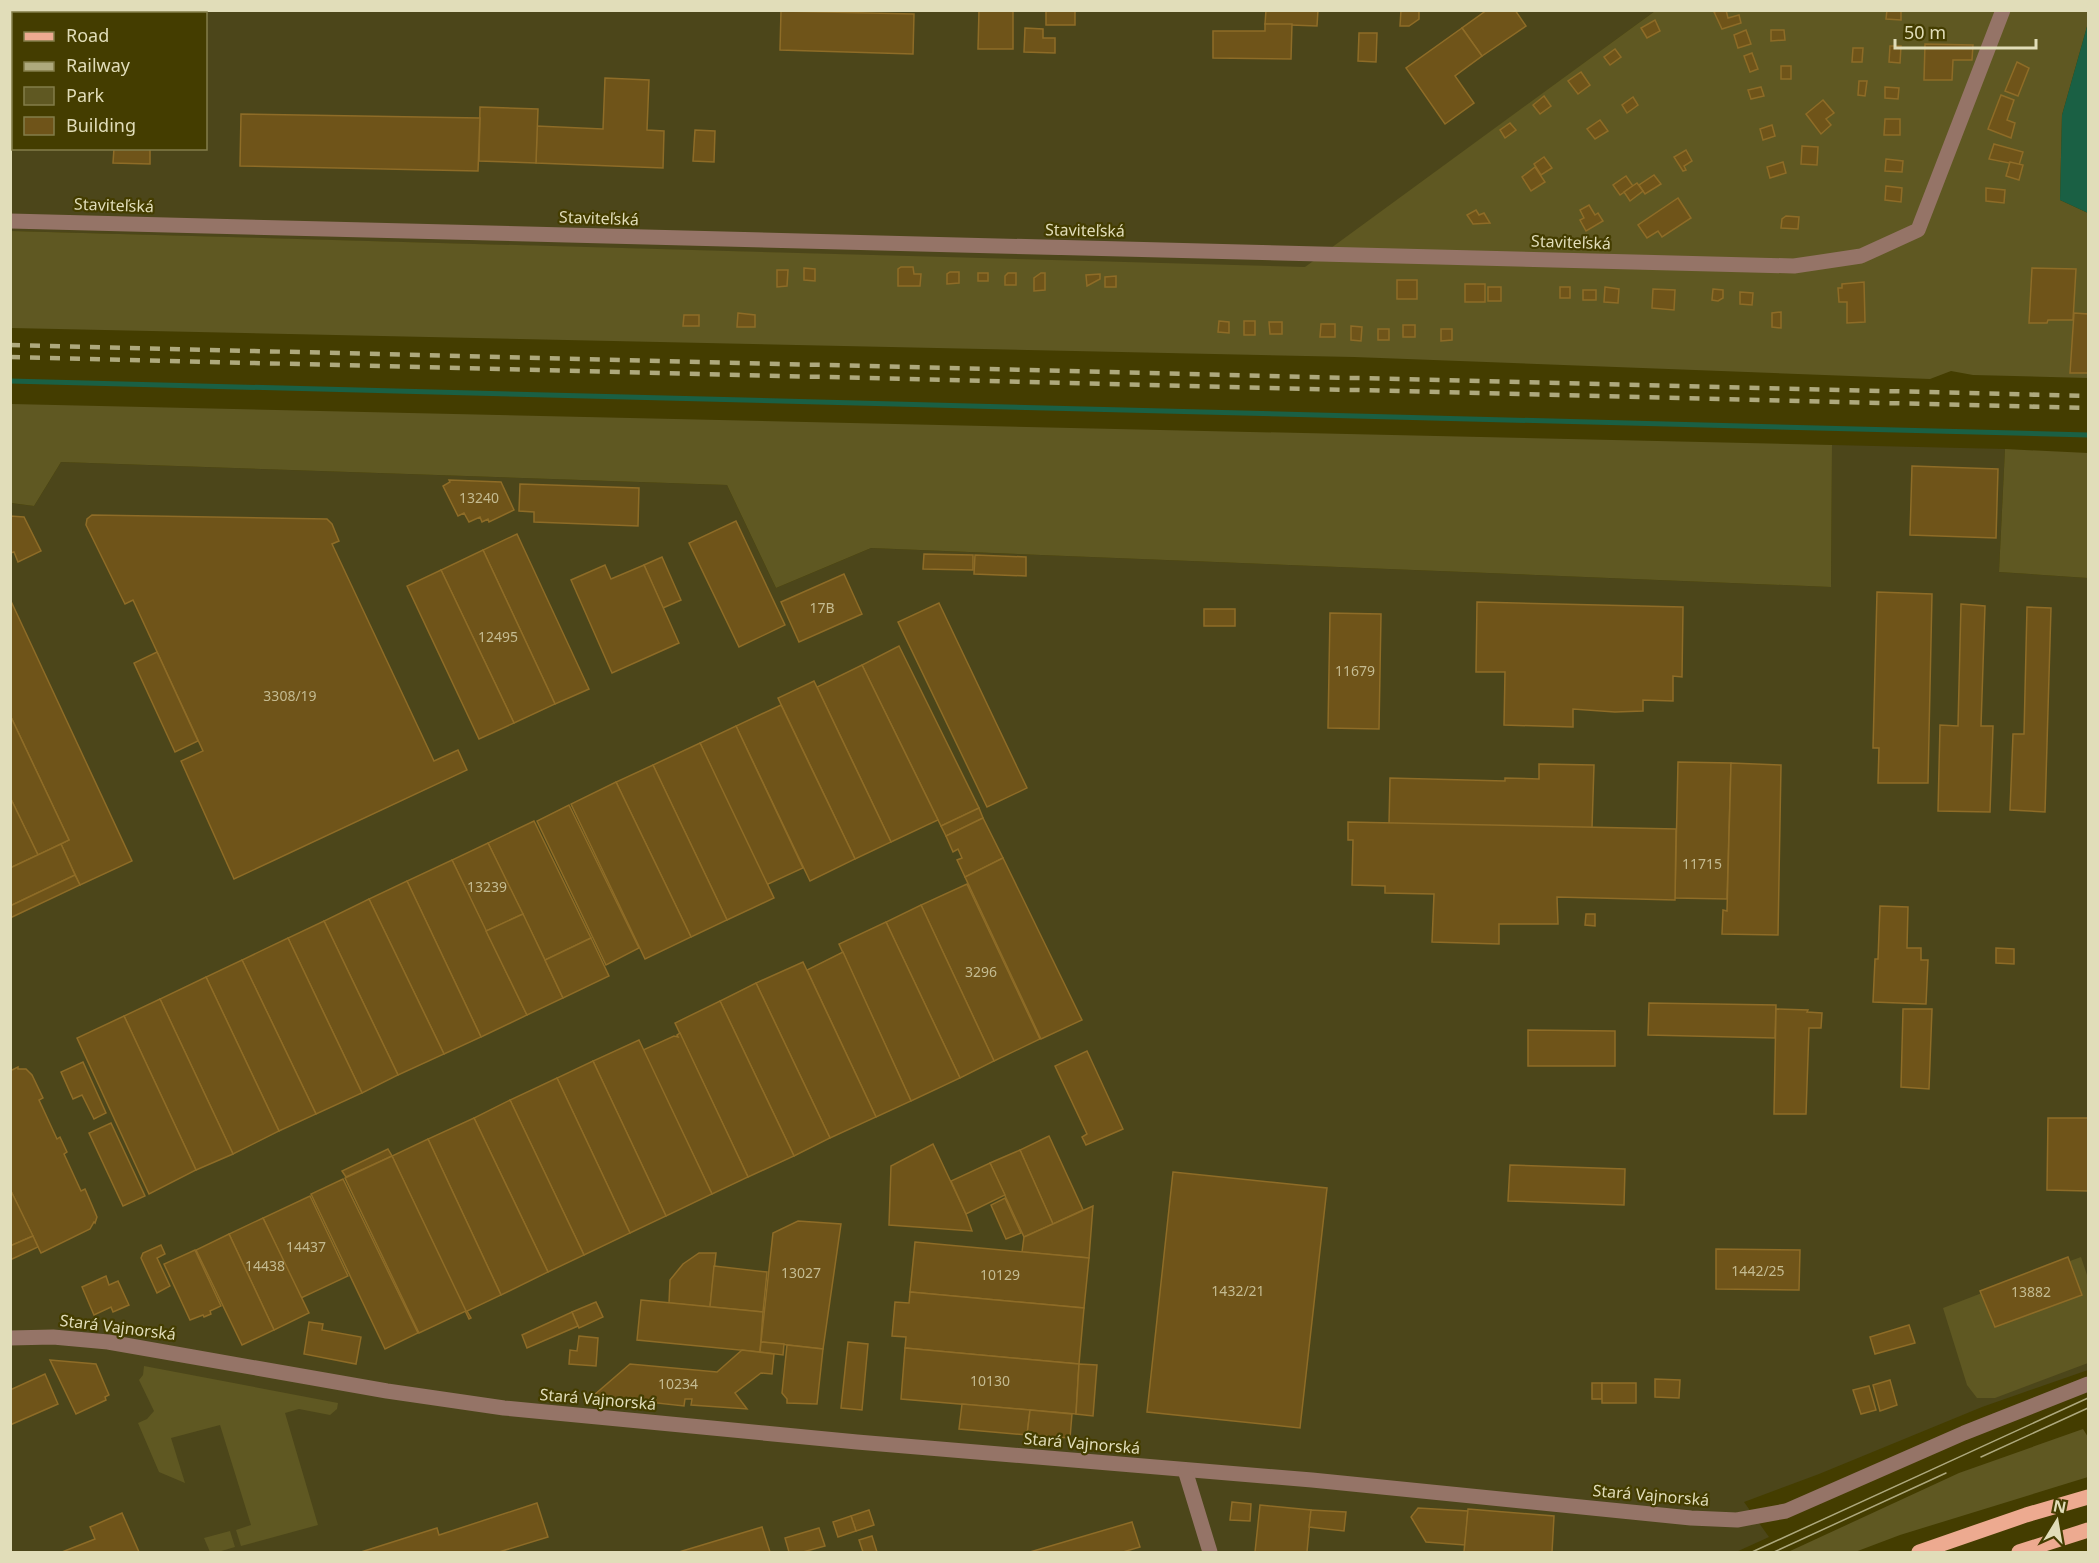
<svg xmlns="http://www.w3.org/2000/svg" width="2099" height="1563" viewBox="0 0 2099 1563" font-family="'Noto Sans',sans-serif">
	<rect width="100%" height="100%" fill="#443d00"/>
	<g fill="#4c461a" fill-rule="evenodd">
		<path d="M11 11H1655L1305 268 11 231ZM14 14H206V148H14Z"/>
		<polygon points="1832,445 2005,449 1999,572 2088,578 2088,1370 1982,1407 1819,1474 1744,1502 1769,1537 1736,1552 11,1552 10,503 34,506 61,462 727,485 776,588 871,548 1831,587"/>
	</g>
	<g fill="#5f5822">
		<polygon points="1655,11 2088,11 2088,23 2062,115 2060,200 2088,213 2088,378 1973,375 1951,371 1930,379 1354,357 11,328 11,231 1305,267"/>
		<polygon points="11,404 1832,445 1831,587 871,548 776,588 727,485 61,462 34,506 11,503"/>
		<polygon points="2005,449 2088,453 2088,578 1999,572"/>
		<polygon points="2081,1257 2088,1278 2088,1363 1995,1398 1977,1398 1967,1385 1943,1308 1982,1293 1995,1327 2082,1295 2070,1261"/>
		<polygon points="144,1366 338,1403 337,1409 330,1415 299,1409 285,1413 318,1525 241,1546 236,1530 251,1525 220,1425 171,1438 185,1483 159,1472 138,1423 147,1419 154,1411 139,1380 143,1375"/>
		<polygon points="2083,1429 2088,1437 2088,1477 1900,1535 1855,1552 1788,1552 1959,1473"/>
		<polygon points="230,1531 235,1547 218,1552 210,1552 204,1538"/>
	</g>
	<polygon fill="#1a6044" points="2088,23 2088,213 2060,200 2062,115"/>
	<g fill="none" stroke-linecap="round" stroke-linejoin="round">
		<polyline stroke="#1a6044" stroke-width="5" points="10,381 2088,435"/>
	</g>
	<g fill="#6f5419" stroke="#8e6c27" stroke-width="1.5">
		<polygon points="979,10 1013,10 1013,49 978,49"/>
		<rect x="1046" y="10" width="29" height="15"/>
		<polygon points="1266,10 1318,10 1317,26 1265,24"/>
		<polygon points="1401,10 1419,10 1419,19 1409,26 1400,26"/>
		<polygon points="1487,10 1515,10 1526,26 1482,56 1462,28"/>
		<polygon points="1720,10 1726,10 1728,18 1739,15 1741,23 1722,29 1714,12"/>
		<polygon points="1887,10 1901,10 1901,20 1886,19"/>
		<polygon points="781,11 914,14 913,54 780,50"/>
		<polygon points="1655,20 1660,31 1647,38 1641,28"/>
		<polygon points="1265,24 1292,24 1291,59 1213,58 1213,31 1265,31"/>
		<polygon points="1025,28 1043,29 1043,38 1055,38 1055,53 1024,52"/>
		<polygon points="1462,28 1482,56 1455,76 1474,103 1445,124 1406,68"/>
		<polygon points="1746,30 1751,44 1738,48 1734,35"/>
		<polygon points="1771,30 1784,30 1785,40 1771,41"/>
		<polygon points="1359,33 1377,33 1376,62 1358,61"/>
		<polygon points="1925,44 1973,45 1972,60 1953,60 1952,80 1924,80"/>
		<polygon points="1890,46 1901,46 1900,63 1889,62"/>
		<polygon points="1853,48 1863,48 1862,62 1852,62"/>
		<polygon points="1615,49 1621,57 1610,65 1604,57"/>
		<polygon points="1752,53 1758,69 1750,72 1744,56"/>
		<polygon points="2017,62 2029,68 2018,96 2005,91"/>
		<rect x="1781" y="66" width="10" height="13"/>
		<polygon points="1581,72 1590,85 1578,94 1568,81"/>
		<polygon points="605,78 649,80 647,130 664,131 663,168 536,163 537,126 603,129"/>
		<polygon points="1859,81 1867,81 1865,96 1858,95"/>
		<polygon points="1761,87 1764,96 1751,99 1748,90"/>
		<polygon points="1885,87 1899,88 1898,99 1885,98"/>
		<polygon points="2001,95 2014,100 2007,120 2015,123 2011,138 1988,129"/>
		<polygon points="1544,96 1551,106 1540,114 1533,105"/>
		<polygon points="1633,97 1638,105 1627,113 1622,105"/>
		<polygon points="1823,100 1834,113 1826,119 1831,125 1821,134 1806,114"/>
		<polygon points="480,107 538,109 536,163 479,161"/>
		<polygon points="241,114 480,118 478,171 240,166"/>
		<polygon points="1885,119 1900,119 1900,135 1884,135"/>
		<polygon points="1600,120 1608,131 1595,139 1587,129"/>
		<polygon points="1510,123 1516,130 1505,138 1500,130"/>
		<polygon points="1772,125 1775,136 1763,140 1760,129"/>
		<polygon points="695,130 715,131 714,162 693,161"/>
		<polygon points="1994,144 2023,152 2019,165 1989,159"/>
		<polygon points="1802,146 1818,147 1817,165 1801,164"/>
		<polygon points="114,148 150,148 150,164 113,163"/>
		<polygon points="1686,150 1692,161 1684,166 1686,170 1683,171 1674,157"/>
		<polygon points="1544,157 1552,168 1541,175 1534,164"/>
		<polygon points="1886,159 1903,161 1902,172 1885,171"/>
		<polygon points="1783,162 1786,173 1770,178 1767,167"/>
		<polygon points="2010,162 2023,165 2019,180 2006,176"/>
		<polygon points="1535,167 1545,182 1531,191 1522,177"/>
		<polygon points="1654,175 1661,184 1645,194 1639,185"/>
		<polygon points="1626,176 1633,186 1620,195 1613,185"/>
		<polygon points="1637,183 1643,191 1630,201 1624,192"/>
		<polygon points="1886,186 1902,188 1901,202 1885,200"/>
		<polygon points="1986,188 2005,190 2004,203 1986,201"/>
		<polygon points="1678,198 1691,218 1662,237 1658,231 1647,238 1638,225"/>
		<polygon points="1589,205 1595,215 1598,213 1603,221 1586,231 1580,220 1584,218 1580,210"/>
		<polygon points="1476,210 1479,215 1484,213 1490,223 1473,224 1467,215"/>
		<polygon points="1786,216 1799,217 1798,229 1781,228 1782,219"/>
		<polygon points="901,267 913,267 914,274 921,274 920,286 898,286 898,269"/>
		<polygon points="804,268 815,269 815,281 804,280"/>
		<polygon points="2032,268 2076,269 2073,320 2048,320 2047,323 2029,323"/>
		<polygon points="777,270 788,270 787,286 777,287"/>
		<polygon points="950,272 959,272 959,283 947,284 947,274"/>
		<rect x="978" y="273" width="10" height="8"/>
		<polygon points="1008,273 1016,273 1016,285 1005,285 1005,276"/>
		<polygon points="1041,273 1045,273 1045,290 1034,291 1034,278"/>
		<polygon points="1100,274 1100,279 1087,286 1086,275"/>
		<polygon points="1116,276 1116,287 1105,287 1105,277"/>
		<rect x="1397" y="280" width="20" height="19"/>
		<polygon points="1864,282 1865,322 1847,323 1847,302 1839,302 1838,288 1842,288 1842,284"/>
		<rect x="1465" y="284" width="20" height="18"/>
		<rect x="1488" y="287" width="13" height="14"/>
		<rect x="1560" y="287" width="10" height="11"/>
		<polygon points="1605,287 1619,289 1618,303 1604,302"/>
		<polygon points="1653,289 1675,290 1674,310 1652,308"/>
		<polygon points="1713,289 1723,290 1723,298 1718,301 1712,300"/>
		<rect x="1583" y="290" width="13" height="10"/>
		<polygon points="1740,292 1753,293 1752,305 1740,304"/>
		<polygon points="1781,312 1781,328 1772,327 1772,313"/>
		<polygon points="738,313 755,315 755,327 737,327"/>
		<polygon points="2074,313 2088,314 2088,373 2070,373"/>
		<polygon points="684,315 699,315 699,326 683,326"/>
		<polygon points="1219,321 1229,322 1229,333 1218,332"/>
		<rect x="1244" y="321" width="11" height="14"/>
		<polygon points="1269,322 1282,322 1282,334 1270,334"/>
		<polygon points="1321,324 1335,324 1335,337 1320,337"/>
		<rect x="1403" y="325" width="12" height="12"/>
		<polygon points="1351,326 1362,327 1361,341 1351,340"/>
		<rect x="1378" y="329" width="11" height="11"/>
		<polygon points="1441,329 1452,329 1452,340 1441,341"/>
		<polygon points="1912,466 1998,469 1996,538 1910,535"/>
		<polygon points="449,480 501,482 514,510 489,522 488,519 482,522 480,517 469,522 464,513 458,516 443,486 450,482"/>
		<polygon points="520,484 639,488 638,526 534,522 534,512 519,511"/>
		<polygon points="92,515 327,519 332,524 339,541 332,544 434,761 458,750 467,770 234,879 181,761 203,751 133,600 125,604 86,525 87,519"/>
		<polygon points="10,516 24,517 41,551 18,562 14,552 10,553"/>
		<polygon points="736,521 785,625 739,647 689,543"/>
		<polygon points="517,534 589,689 555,704 483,550"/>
		<polygon points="483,550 555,704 514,723 441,570"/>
		<polygon points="924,554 973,555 973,570 923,569"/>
		<polygon points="975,555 1026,557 1026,576 974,574"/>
		<polygon points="662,557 681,600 663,608 644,565"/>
		<polygon points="605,565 611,579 644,565 679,643 612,673 571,580"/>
		<polygon points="441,570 514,723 479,739 407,586"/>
		<polygon points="844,574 862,614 799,642 781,602"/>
		<polygon points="1877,592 1932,594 1928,783 1878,783 1879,748 1873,748"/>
		<polygon points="10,599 132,861 80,885 61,844 69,840 10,715"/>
		<polygon points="1477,602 1683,607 1682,677 1673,676 1673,701 1643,700 1643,711 1615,712 1573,709 1573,727 1504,725 1505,672 1476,672"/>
		<polygon points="939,603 1027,788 987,807 898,622"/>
		<polygon points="1961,604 1985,606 1981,726 1993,726 1990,812 1938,811 1940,725 1958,726"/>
		<polygon points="2027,607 2051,608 2045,812 2010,810 2013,734 2024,734"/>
		<rect x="1204" y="609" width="31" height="17"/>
		<polygon points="1330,613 1381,614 1379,729 1328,728"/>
		<polygon points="899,646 979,808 941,826 862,665"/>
		<polygon points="157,652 198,741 175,752 134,663"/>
		<polygon points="862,665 938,820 891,842 817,687"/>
		<polygon points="814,681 891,842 855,859 778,698"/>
		<polygon points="781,705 855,859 810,881 736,726"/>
		<polygon points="10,715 69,840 38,855 10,797"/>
		<polygon points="736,726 803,868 766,885 700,743"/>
		<polygon points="700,743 774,898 727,920 653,765"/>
		<polygon points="1678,762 1731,763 1727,899 1675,898"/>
		<polygon points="1731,763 1781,765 1778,935 1722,934 1723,910 1727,911"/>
		<polygon points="1539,764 1594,765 1592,828 1389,824 1390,778 1505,781 1505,778 1539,779"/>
		<polygon points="653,765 727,920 691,937 616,782"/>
		<polygon points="616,782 691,937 645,959 571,804"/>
		<polygon points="10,797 38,855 10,868"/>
		<polygon points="569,805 639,948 606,965 537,821"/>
		<polygon points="979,808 983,818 946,836 941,826"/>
		<polygon points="983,818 1003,858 965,877 957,860 962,858 958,849 953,852 946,836"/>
		<polygon points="534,821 591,938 545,960 488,843"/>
		<polygon points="1348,822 1676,829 1675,900 1557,897 1558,924 1499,924 1499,944 1432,942 1434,894 1385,893 1385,886 1352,885 1353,840 1348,840"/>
		<polygon points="488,843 523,914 486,931 452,860"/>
		<polygon points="61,844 75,875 10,906 10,868"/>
		<polygon points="1003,858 1082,1020 1041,1039 965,877"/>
		<polygon points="452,860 527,1015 481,1037 407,881"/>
		<polygon points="75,875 80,885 10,918 10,906"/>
		<polygon points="407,881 481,1037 444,1054 369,899"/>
		<polygon points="967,884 1040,1039 994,1061 921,905"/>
		<polygon points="369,899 444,1054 398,1075 324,921"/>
		<polygon points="921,905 994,1061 960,1078 886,922"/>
		<polygon points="1880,906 1908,907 1907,948 1921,948 1921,960 1928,960 1926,1004 1873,1002 1875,959 1878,959"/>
		<polygon points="523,914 563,998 527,1015 486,931"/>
		<polygon points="1586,914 1595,914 1595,926 1585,925"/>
		<polygon points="324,921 398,1075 362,1093 288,938"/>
		<polygon points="886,922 960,1078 911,1101 839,944"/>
		<polygon points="288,938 362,1093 316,1114 242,960"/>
		<polygon points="591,938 609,976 563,998 545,960"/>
		<polygon points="1996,948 2014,949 2014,964 1996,963"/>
		<polygon points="843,952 911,1101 876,1117 807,970"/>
		<polygon points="242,960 316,1114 279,1131 206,977"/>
		<polygon points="803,962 876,1117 830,1138 756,983"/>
		<polygon points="206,977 279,1131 233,1154 160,999"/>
		<polygon points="756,983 830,1138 794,1156 720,1001"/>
		<polygon points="160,999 233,1154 196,1170 124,1016"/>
		<polygon points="720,1001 794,1156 748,1177 675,1023"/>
		<polygon points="1649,1003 1776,1005 1775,1038 1648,1035"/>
		<polygon points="1776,1009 1808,1010 1807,1012 1822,1013 1821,1028 1809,1028 1806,1114 1774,1114"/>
		<polygon points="1903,1009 1932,1009 1929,1089 1901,1087"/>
		<polygon points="124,1016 196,1170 149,1194 77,1038"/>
		<polygon points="1528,1030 1615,1031 1615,1066 1528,1066"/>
		<polygon points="680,1033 748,1177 712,1194 643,1050 674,1036 678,1037 677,1035"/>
		<polygon points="639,1040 712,1194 666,1216 593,1061"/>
		<polygon points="1087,1051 1123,1129 1086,1145 1082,1137 1087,1134 1055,1066"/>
		<polygon points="593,1061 666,1216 630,1233 557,1078"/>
		<polygon points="83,1062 106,1113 94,1119 82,1095 73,1099 61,1072"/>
		<polygon points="18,1067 18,1069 26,1069 32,1075 43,1098 39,1100 57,1139 60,1137 67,1152 64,1154 81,1191 85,1189 97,1217 95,1223 94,1222 90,1229 41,1253 10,1189 10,1071"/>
		<polygon points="557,1078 630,1233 584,1255 510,1100"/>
		<polygon points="510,1100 584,1255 548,1272 474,1118"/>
		<polygon points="474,1118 548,1272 501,1295 428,1139"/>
		<polygon points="2048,1118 2088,1118 2088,1191 2047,1190"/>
		<polygon points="111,1123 145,1196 123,1206 89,1133"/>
		<polygon points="1049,1136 1083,1210 1053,1224 1020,1150"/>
		<polygon points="428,1139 501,1295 467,1311 471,1318 469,1319 392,1156"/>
		<polygon points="933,1144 966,1214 972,1231 889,1225 891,1166"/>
		<polygon points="388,1149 392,1156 346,1177 342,1171"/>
		<polygon points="1020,1150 1053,1224 1024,1237 990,1163"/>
		<polygon points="392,1156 466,1311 419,1333 345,1178"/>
		<polygon points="990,1163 1005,1195 966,1214 951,1181"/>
		<polygon points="1510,1165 1625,1169 1624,1205 1508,1201"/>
		<polygon points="1173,1172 1327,1188 1300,1428 1147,1412"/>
		<polygon points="343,1179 418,1333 385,1349 311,1194"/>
		<polygon points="10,1189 33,1236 10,1246"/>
		<polygon points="310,1196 348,1276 301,1298 263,1218"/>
		<polygon points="1005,1198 1021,1233 1006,1239 991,1205"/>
		<polygon points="1093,1206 1089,1258 1022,1252 1024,1237"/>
		<polygon points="263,1218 309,1313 274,1330 229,1234"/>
		<polygon points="798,1221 841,1224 823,1349 761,1342 773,1233"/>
		<polygon points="229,1234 274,1330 242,1345 196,1250"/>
		<polygon points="33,1236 38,1247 10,1260 10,1246"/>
		<polygon points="915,1242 1089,1258 1084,1308 910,1292"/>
		<polygon points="161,1245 165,1254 157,1258 170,1286 157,1293 141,1258 143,1253"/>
		<polygon points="1716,1249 1800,1250 1799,1290 1716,1289"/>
		<polygon points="195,1250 221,1306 210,1311 211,1314 204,1317 203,1315 190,1320 164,1264"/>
		<polygon points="699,1253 716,1253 710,1307 669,1303 670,1280 683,1264"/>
		<polygon points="2068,1257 2082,1295 1995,1327 1980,1291"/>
		<polygon points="714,1266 767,1272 763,1312 710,1307"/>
		<polygon points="106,1276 109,1285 118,1281 129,1305 113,1312 111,1307 94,1315 82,1287"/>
		<polygon points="910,1292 1084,1308 1079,1364 905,1348 906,1337 892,1336 895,1302 909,1303"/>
		<polygon points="641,1300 763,1312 760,1352 637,1340"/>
		<polygon points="596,1302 603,1317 579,1328 572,1312"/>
		<polygon points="572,1312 578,1326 527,1348 522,1335"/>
		<polygon points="309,1322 323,1324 322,1330 361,1337 356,1364 304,1354"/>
		<polygon points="1909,1325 1915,1343 1875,1354 1870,1337"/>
		<polygon points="579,1336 598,1338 596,1366 569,1364 570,1350 577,1351"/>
		<polygon points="761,1342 784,1344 783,1355 760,1352"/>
		<polygon points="848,1342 868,1344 862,1410 841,1408"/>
		<polygon points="787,1345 823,1349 817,1404 787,1403 787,1399 782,1393"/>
		<polygon points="905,1348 1079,1364 1076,1414 901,1399"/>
		<polygon points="742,1350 774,1354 772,1374 761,1373 735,1393 747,1409 691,1405 692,1399 685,1399 684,1406 593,1396 630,1364 717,1372"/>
		<polygon points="50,1360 96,1364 109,1395 105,1397 106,1400 76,1414"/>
		<polygon points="1079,1364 1097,1365 1093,1416 1076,1414"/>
		<polygon points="45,1374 58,1404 10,1425 10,1390"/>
		<polygon points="1655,1379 1680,1380 1679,1398 1655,1397"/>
		<polygon points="1890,1380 1897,1405 1880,1411 1873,1385"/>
		<rect x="1592" y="1383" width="10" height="16"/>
		<rect x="1602" y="1383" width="34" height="20"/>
		<polygon points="1869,1386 1876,1410 1861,1414 1853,1390"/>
		<polygon points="962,1404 1030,1410 1027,1435 959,1429"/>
		<polygon points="1030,1410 1072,1414 1070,1438 1027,1435"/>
		<polygon points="1232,1502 1251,1504 1250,1521 1230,1520"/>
		<polygon points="537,1503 548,1537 499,1552 361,1552 437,1528 439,1535"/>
		<polygon points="1260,1505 1311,1510 1307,1552 1255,1552"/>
		<polygon points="1418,1508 1468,1511 1465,1545 1426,1542 1411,1517"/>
		<polygon points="1468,1509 1554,1516 1552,1552 1464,1552"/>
		<polygon points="869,1510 874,1525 856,1531 851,1516"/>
		<polygon points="1311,1510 1346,1512 1344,1531 1309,1527"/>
		<polygon points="122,1513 139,1552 62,1552 95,1539 90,1527"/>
		<polygon points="851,1516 856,1531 838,1537 833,1522"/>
		<polygon points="1132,1522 1140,1547 1123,1552 1030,1552"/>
		<polygon points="762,1527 770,1552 679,1552"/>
		<polygon points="819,1528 825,1546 803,1552 789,1552 785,1538"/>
		<polygon points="872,1536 877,1552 863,1552 859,1540"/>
	</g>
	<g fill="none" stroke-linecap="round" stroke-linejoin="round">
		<g stroke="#957467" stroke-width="15">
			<polyline points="10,221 1794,266 1861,256 1918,230 2003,10"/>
			<polyline points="10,1338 53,1337 108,1342 387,1391 504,1408 857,1442 1312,1480 1691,1518 1737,1520 1786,1511 1964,1433 2088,1384"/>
			<polyline points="1185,1470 1210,1552"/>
		</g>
		<g stroke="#edaa90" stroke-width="15">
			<polyline points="1919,1552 2026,1515 2088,1497"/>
			<polyline points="2019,1552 2088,1530"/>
		</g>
		<g stroke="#aea97d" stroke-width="1.5">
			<polyline points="1981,1457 2088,1408"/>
			<polyline points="1752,1552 2088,1398"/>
			<polyline points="1774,1552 1946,1473"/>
		</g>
		<g stroke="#aea97d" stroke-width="4.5" stroke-dasharray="10 10" stroke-linecap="butt">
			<polyline points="10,345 2088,396"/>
			<polyline points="10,357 2088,408"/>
		</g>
	</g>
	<g text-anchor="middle" stroke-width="4.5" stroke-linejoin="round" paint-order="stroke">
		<g font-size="14" fill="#c4bb91">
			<text x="479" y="503">13240</text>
			<text x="822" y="613">17B</text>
			<text x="498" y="642">12495</text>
			<text x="1355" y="676">11679</text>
			<text x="290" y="701">3308/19</text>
			<text x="1702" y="869">11715</text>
			<text x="487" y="892">13239</text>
			<text x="981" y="977">3296</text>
			<text x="306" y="1252">14437</text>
			<text x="265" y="1271">14438</text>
			<text x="1758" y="1276">1442/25</text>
			<text x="801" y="1278">13027</text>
			<text x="1000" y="1280">10129</text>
			<text x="1238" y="1296">1432/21</text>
			<text x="2031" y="1297">13882</text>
			<text x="990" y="1386">10130</text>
			<text x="678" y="1389">10234</text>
		</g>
		<g font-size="16" fill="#e1ddb9" stroke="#443d00">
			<text transform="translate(114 205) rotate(2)" y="6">Staviteľská</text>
			<text transform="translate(599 218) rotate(2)" y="6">Staviteľská</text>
			<text transform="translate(1085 230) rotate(1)" y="6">Staviteľská</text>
			<text transform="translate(1571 242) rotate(2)" y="6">Staviteľská</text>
			<text transform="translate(118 1327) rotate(7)" y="6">Stará Vajnorská</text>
			<text transform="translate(598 1399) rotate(5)" y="6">Stará Vajnorská</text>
			<text transform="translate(1082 1443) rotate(5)" y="6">Stará Vajnorská</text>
			<text transform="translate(1651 1495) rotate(5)" y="6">Stará Vajnorská</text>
		</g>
	</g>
	<rect width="2099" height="1563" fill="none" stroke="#e1ddb9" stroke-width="24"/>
	<rect x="12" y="12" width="195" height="138" fill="#443d00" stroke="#837d4a" stroke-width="1.5"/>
	<rect x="24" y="32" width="30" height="9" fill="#edaa90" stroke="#837d4a" stroke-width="1.5"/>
	<text x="66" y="42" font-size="18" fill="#e1ddb9">Road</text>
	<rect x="24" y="62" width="30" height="9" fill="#aea97d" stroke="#837d4a" stroke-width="1.5"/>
	<text x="66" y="72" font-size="18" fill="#e1ddb9">Railway</text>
	<rect x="24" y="87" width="30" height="18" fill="#5f5822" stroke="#837d4a" stroke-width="1.5"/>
	<text x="66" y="102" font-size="18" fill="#e1ddb9">Park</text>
	<rect x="24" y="117" width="30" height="18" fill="#6f5419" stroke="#837d4a" stroke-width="1.5"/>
	<text x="66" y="132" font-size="18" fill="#e1ddb9">Building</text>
	<g transform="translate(2057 1521) rotate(11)" stroke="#443d00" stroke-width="4.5" paint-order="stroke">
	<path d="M0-4.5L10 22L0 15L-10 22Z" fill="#e1ddb9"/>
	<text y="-9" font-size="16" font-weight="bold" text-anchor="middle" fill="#e1ddb9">N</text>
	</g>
	<path d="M1895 39v9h141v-9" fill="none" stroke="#e1ddb9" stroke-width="3"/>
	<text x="1904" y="39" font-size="18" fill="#e1ddb9" stroke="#443d00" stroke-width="4.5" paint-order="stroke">50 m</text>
</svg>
